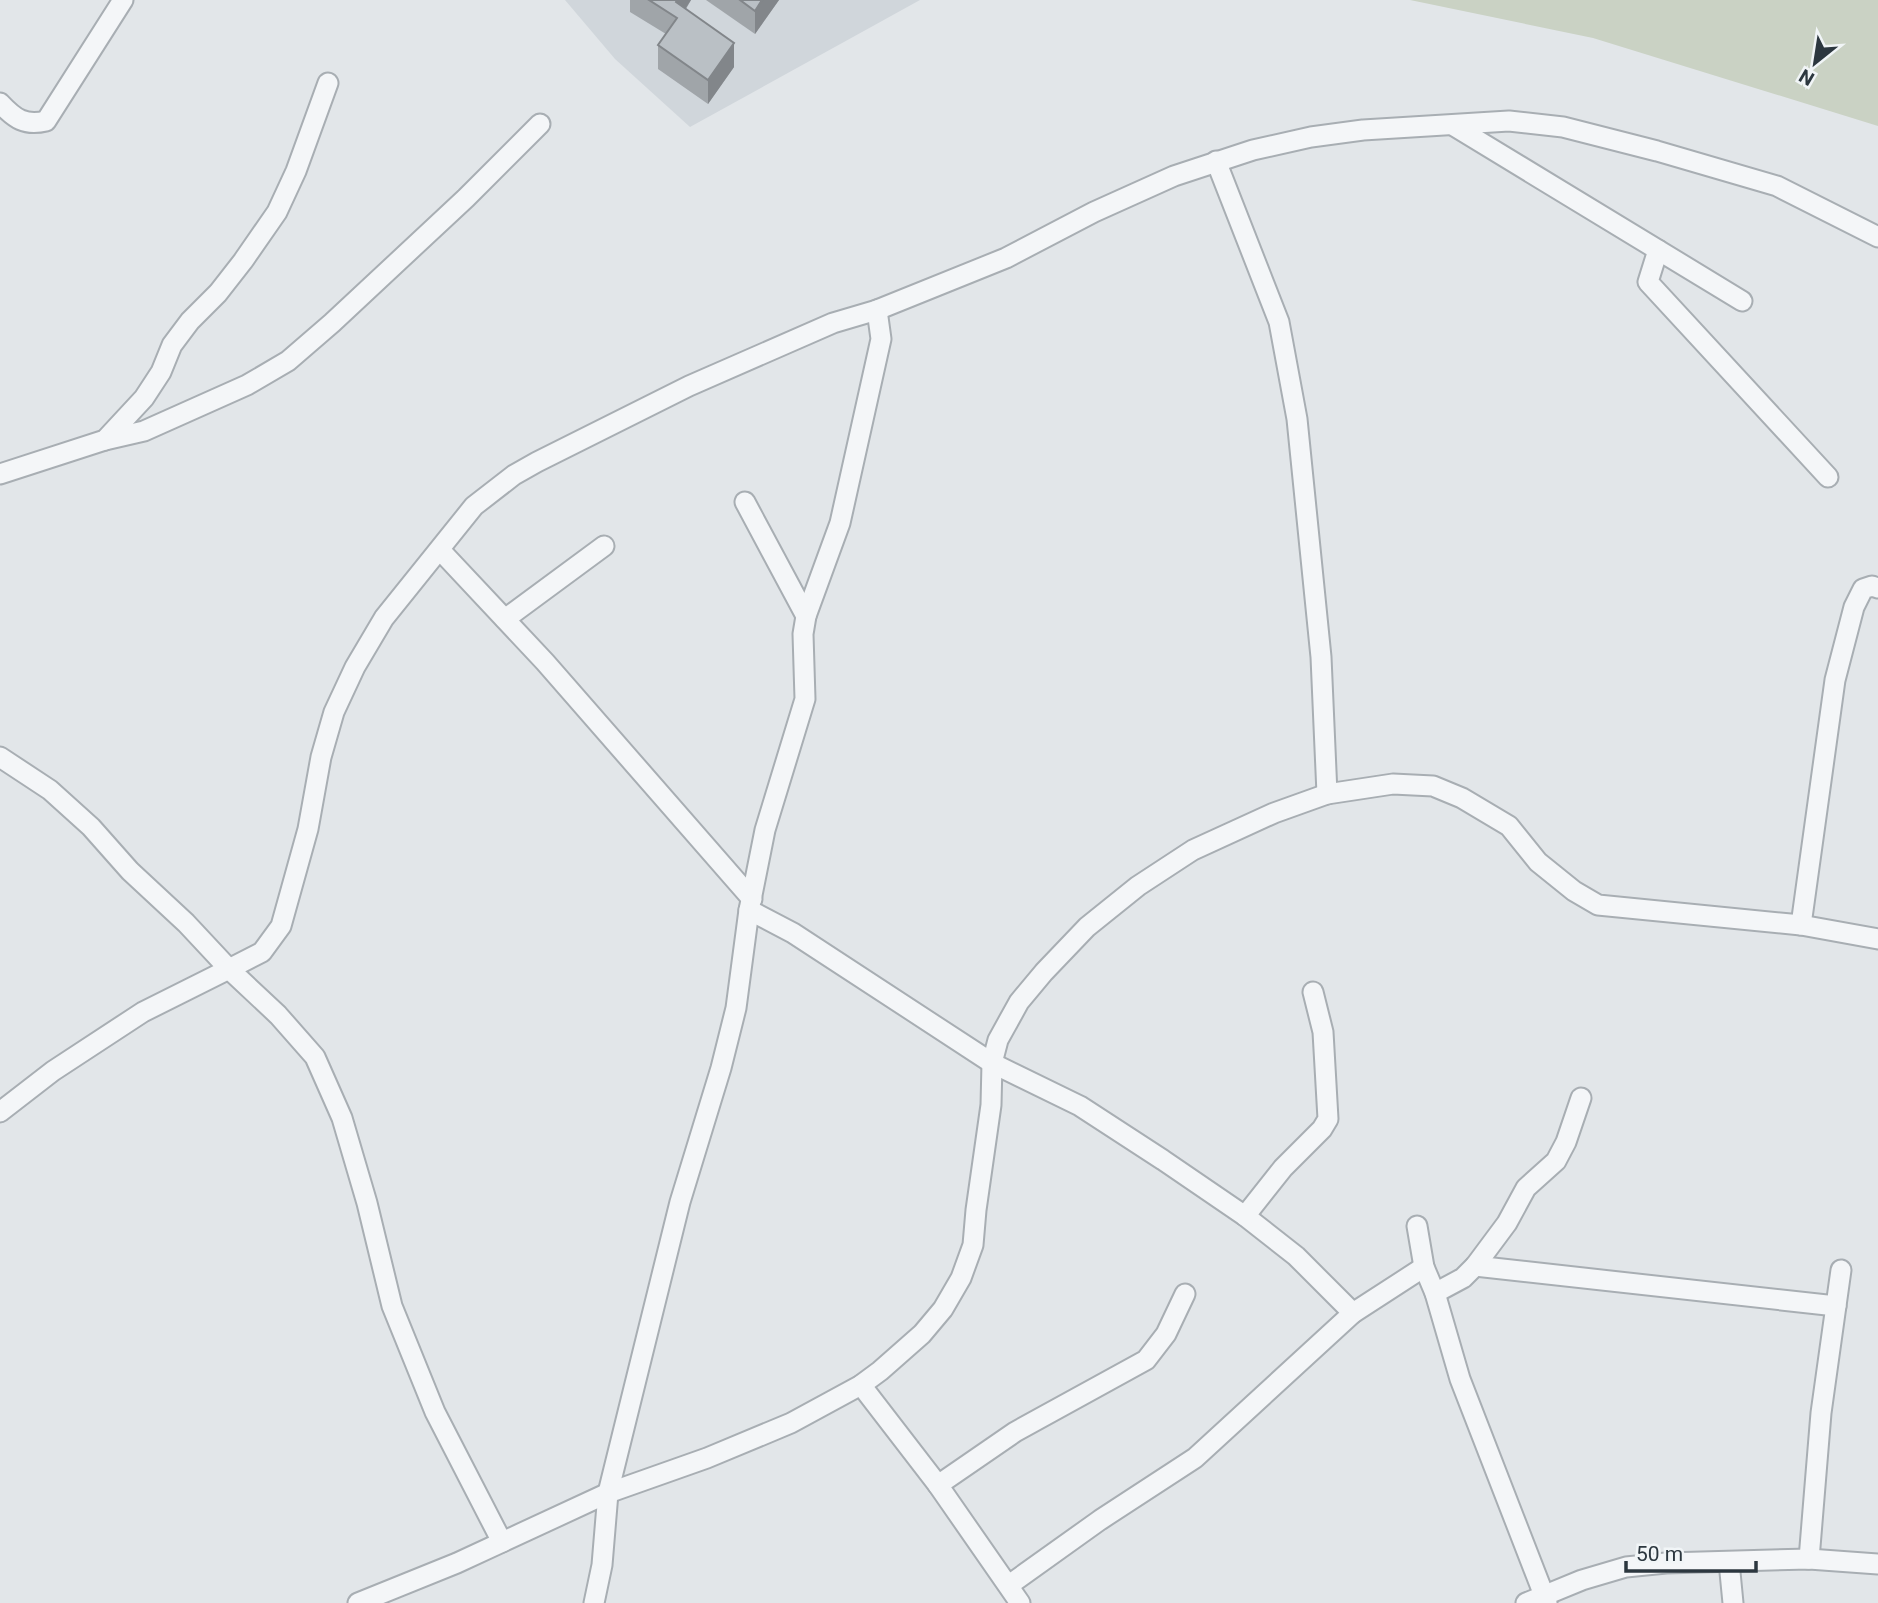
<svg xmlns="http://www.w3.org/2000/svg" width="1878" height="1603" viewBox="0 0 1878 1603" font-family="Roboto,sans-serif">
	<rect width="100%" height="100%" fill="#e2e6e9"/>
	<polygon fill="#d0d6db" points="565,0 920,0 690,127 615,59"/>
	<polygon fill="#cad2c4" points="1410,0 1878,0 1878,126 1593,38"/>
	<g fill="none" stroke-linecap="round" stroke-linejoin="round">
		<g stroke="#a8aeb3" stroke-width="23">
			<g id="street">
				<path d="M0 103C15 119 25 126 46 121L123 0"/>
				<polyline points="1454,126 1742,301"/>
				<polyline points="1216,161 1279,322 1297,419 1321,657 1327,794"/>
				<polyline points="1658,250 1648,282 1828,477"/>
				<polyline points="105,440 144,431 247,385 288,361 332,323 466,198 540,124"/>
				<polyline points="0,474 105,440 144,398 161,372 172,345 190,321 218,293 243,261 277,212 296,171 328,83"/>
				<polyline points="745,502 806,616"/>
				<polyline points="440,550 545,662 752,899"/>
				<polyline points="505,619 604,546"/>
				<polyline points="0,757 50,790 91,827 130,871 186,923 229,969 143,1012 53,1071 0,1112"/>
				<polyline points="749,910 793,933 992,1063 1080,1106 1163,1160 1245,1216 1296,1256 1353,1313"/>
				<polyline points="1801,925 1835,680 1854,607 1863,589 1872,586 1878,588"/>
				<polyline points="1245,1216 1283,1168 1322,1129 1328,1119 1323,1032 1313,992"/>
				<polyline points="1417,1226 1424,1267 1435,1293 1460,1379 1547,1603"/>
				<polyline points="1475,1266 1836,1306"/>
				<polyline points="1435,1293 1463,1278 1475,1266 1507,1223 1526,1188 1556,1161 1566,1142 1581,1098"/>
				<polyline points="861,1385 938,1485 1020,1603"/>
				<polyline points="938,1485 1015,1432 1146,1360 1166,1334 1185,1294"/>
				<polyline points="502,1542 435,1412 392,1306 367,1203 342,1118 315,1057 278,1015 229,969 262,952 281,926 308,829 321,757 334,712 355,667 384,618 474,506 514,475 537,462 689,386 833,323 877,310 1006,258 1094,212 1174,176 1253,150 1311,137 1363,130 1509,121 1563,127 1657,151 1777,186 1878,237"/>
				<polyline points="1809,1559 1821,1413 1841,1270"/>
				<polyline points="1729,1562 1733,1603"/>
				<polyline points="1009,1585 1100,1520 1195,1458 1353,1313 1424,1267"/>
				<polyline points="358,1603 457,1563 608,1493 707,1458 791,1423 861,1385 880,1371 922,1334 943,1309 961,1278 973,1245 976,1210 991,1105 992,1063 998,1040 1019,1002 1044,972 1087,927 1138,886 1193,850 1274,813 1327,794 1393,784 1433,786 1462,798 1509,826 1538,862 1574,891 1598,905 1801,925 1878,939"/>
				<polyline points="594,1603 602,1565 608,1493 680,1202 721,1068 736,1008 749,910 765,830 805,699 803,634 806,616 840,523 881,339 877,310"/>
				<polyline points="1526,1603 1582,1580 1626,1567 1666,1563 1809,1559 1878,1564"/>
			</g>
		</g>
		<use href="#street" stroke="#f4f6f8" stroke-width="19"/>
	</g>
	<g fill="#a0a5a9">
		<polygon points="630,0 691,0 686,9 734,67 708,104 658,69 658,45 666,34 630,12"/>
		<polygon points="706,0 779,0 755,34"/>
	</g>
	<g fill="#82868a">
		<polygon points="677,0 691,0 677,22 676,2"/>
		<polygon points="762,0 779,0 755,34 755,11"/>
		<polygon points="734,43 734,67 708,104 708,80"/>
	</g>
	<g fill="#bac0c5" stroke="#82868a" stroke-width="2">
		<polygon points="649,0 677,0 676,2 734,43 708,80 658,45 677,18"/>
		<polygon points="740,0 762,0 755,11"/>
	</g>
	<g transform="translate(1815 63) rotate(210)" stroke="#f1f5f7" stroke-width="5" paint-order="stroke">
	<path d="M0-5L12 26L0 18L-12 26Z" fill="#2c373f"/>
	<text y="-10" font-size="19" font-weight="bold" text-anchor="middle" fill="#2c373f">N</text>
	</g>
	<path d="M1626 1561v10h130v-10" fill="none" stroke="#2c373f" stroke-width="3.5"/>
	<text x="1636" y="1561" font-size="21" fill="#2c373f" stroke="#f1f5f7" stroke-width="5" paint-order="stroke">50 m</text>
</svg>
